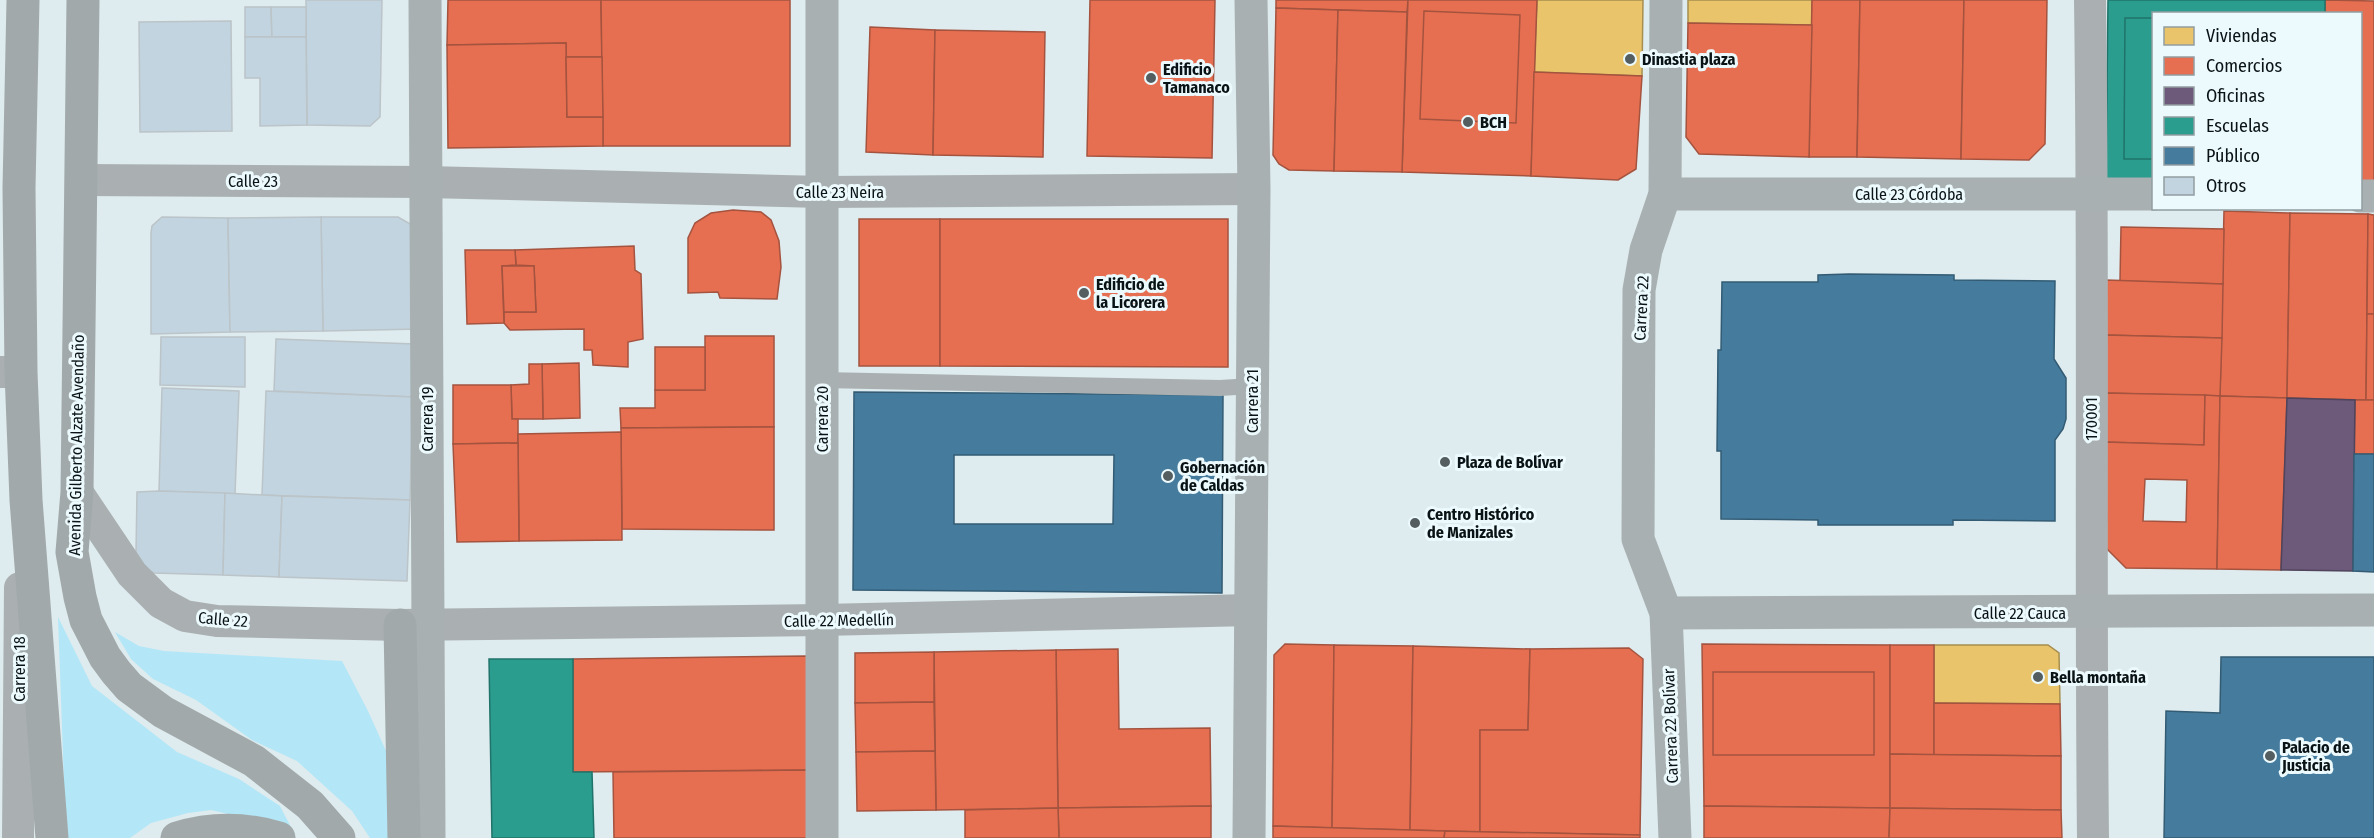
<svg xmlns="http://www.w3.org/2000/svg" width="2374" height="838" viewBox="0 0 2374 838" font-family="'Fira Sans Condensed',sans-serif">
	<rect width="100%" height="100%" fill="#deebef"/>
	<g fill="#b3e7f7">
		<polygon points="58,617 92,686 177,752 239,779 280,806 294,833 258,821 211,810 188,813 151,823 130,838 66,838"/>
		<polygon points="115,632 139,646 164,651 342,661 368,711 391,762 390,838 370,838 352,811 297,761 252,740 196,700 153,679 131,659"/>
	</g>
	<g fill="#e9c46a" stroke="#a68f50" stroke-width="1.5">
		<polygon points="1537,0 1643,0 1642,76 1534,72"/>
		<polygon points="1688,0 1812,0 1812,25 1688,23"/>
		<polygon points="1934,645 2048,645 2059,653 2060,704 1934,703"/>
	</g>
	<g fill="#e76f51" stroke="#a4533f" stroke-width="1.5" fill-rule="evenodd">
		<polygon points="448,0 601,0 602,57 566,57 566,43 447,45"/>
		<polygon points="601,0 790,0 790,146 603,146"/>
		<polygon points="1090,0 1215,0 1212,158 1087,156"/>
		<polygon points="1276,0 1408,0 1407,12 1276,8"/>
		<polygon points="1408,0 1537,0 1531,176 1402,172"/>
		<polygon points="1812,0 1860,0 1857,157 1809,157"/>
		<polygon points="1860,0 1964,0 1961,159 1857,157"/>
		<polygon points="1964,0 2047,0 2045,144 2029,160 1961,159"/>
		<polygon points="2325,0 2374,1 2374,183 2360,182 2360,14 2325,14"/>
		<polygon points="1276,8 1338,10 1334,171 1289,170 1279,164 1273,155"/>
		<polygon points="1338,10 1407,12 1402,172 1334,171"/>
		<polygon points="1424,11 1520,15 1516,123 1420,119"/>
		<polygon points="1688,23 1812,25 1809,157 1699,154 1686,137"/>
		<polygon points="870,27 935,30 933,155 866,152"/>
		<polygon points="935,30 1045,32 1043,157 933,155"/>
		<polygon points="566,43 567,117 603,117 603,146 448,148 447,45"/>
		<polygon points="566,57 602,57 603,117 567,117"/>
		<polygon points="1534,72 1642,76 1636,169 1618,180 1531,176"/>
		<polygon points="733,210 761,212 771,220 779,241 781,267 777,299 720,298 718,292 688,293 688,238 695,223 711,213"/>
		<polygon points="2224,211 2290,213 2287,398 2220,396"/>
		<polygon points="2290,213 2368,214 2366,400 2287,398"/>
		<polygon points="2368,214 2374,215 2374,314 2367,314"/>
		<rect x="859" y="219" width="81" height="147"/>
		<polygon points="940,219 1228,219 1228,367 940,366"/>
		<polygon points="2121,227 2224,229 2223,284 2120,281"/>
		<polygon points="634,246 635,270 641,274 643,339 628,342 628,367 593,365 592,350 584,350 584,329 510,330 504,323 504,312 536,312 534,266 516,265 515,250"/>
		<polygon points="465,250 515,250 516,265 502,266 504,323 467,324"/>
		<polygon points="502,266 534,266 536,312 504,312"/>
		<polygon points="2106,280 2223,284 2222,338 2105,335"/>
		<polygon points="2367,314 2374,314 2374,400 2366,400"/>
		<polygon points="2105,335 2222,338 2220,396 2104,393"/>
		<polygon points="705,336 774,336 774,427 621,428 620,408 655,408 655,390 705,390"/>
		<rect x="655" y="347" width="50" height="43"/>
		<polygon points="579,363 580,418 543,419 542,364"/>
		<polygon points="529,364 542,364 543,419 512,419 511,385 529,384"/>
		<polygon points="453,385 511,385 512,419 518,419 518,443 453,444"/>
		<polygon points="2104,393 2205,395 2204,445 2104,442"/>
		<path d="M2205 395 2220 396 2217 569 2126 568 2102 544 2104 442 2204 445ZM2145 479 2187 480 2186 522 2143 521Z"/>
		<polygon points="2220,396 2287,398 2281,570 2217,569"/>
		<polygon points="2355,400 2374,400 2374,454 2354,454"/>
		<polygon points="774,427 774,530 622,529 621,428"/>
		<polygon points="621,432 622,540 519,541 518,434"/>
		<polygon points="518,443 519,541 457,542 453,444"/>
		<polygon points="1285,644 1334,645 1332,828 1273,826 1274,655"/>
		<polygon points="1702,644 1890,645 1890,808 1704,806"/>
		<polygon points="1334,645 1413,646 1410,830 1332,828"/>
		<polygon points="1890,645 1934,645 1934,755 1890,754"/>
		<polygon points="1413,646 1530,649 1528,730 1480,730 1480,832 1410,830"/>
		<polygon points="1629,648 1643,659 1640,835 1480,832 1480,730 1528,730 1530,649"/>
		<polygon points="1118,649 1119,729 1210,728 1211,806 1058,808 1056,650"/>
		<polygon points="1056,650 1058,808 936,810 934,652"/>
		<polygon points="934,652 934,702 855,703 855,653"/>
		<polygon points="807,656 807,770 573,772 573,659"/>
		<rect x="1713" y="672" width="161" height="83"/>
		<polygon points="934,702 935,751 856,752 855,703"/>
		<polygon points="1934,703 2060,704 2061,756 1934,755"/>
		<polygon points="935,751 936,810 857,811 856,752"/>
		<polygon points="1890,754 2061,756 2061,810 1890,808"/>
		<polygon points="807,770 807,838 614,838 613,772"/>
		<polygon points="1211,806 1211,838 1059,838 1058,808"/>
		<polygon points="1704,806 1890,808 1889,838 1704,838"/>
		<polygon points="1058,808 1059,838 965,838 965,810"/>
		<polygon points="1890,808 2061,810 2062,838 1889,838"/>
		<polygon points="1273,826 1445,831 1444,838 1273,838"/>
		<polygon points="1445,831 1640,835 1640,838 1444,838"/>
	</g>
	<polygon fill="#6d597a" stroke="#4f445b" stroke-width="1.5" points="2287,398 2355,400 2353,571 2281,570"/>
	<g fill="#2a9d8f" stroke="#20736a" stroke-width="1.5">
		<polygon points="2108,0 2325,0 2325,14 2154,14 2154,180 2106,179"/>
		<polygon points="2125,18 2154,18 2154,159 2124,159"/>
		<polygon points="489,659 573,659 573,772 592,772 594,838 492,838"/>
	</g>
	<g fill="#457b9d" stroke="#335c74" stroke-width="1.5" fill-rule="evenodd">
		<polygon points="1849,274 1954,275 1954,280 2055,281 2054,359 2066,378 2066,419 2063,429 2055,440 2055,521 1953,520 1953,525 1818,525 1818,520 1721,519 1721,451 1717,451 1718,350 1721,350 1722,282 1818,282 1818,275"/>
		<path d="M854 392 1223 395 1222 593 853 590ZM954 455H1114L1113 524H954Z"/>
		<polygon points="2354,454 2374,454 2374,572 2353,571"/>
		<polygon points="2221,657 2374,657 2374,838 2164,838 2166,711 2220,713"/>
	</g>
	<g fill="#c2d4df" stroke="#bbc4c8" stroke-width="1.5">
		<polygon points="306,0 382,0 380,117 370,126 307,125"/>
		<polygon points="245,7 271,7 272,37 245,37"/>
		<polygon points="271,7 306,7 306,37 272,37"/>
		<polygon points="231,21 232,131 140,132 139,22"/>
		<polygon points="245,37 306,37 307,125 260,126 260,78 245,78"/>
		<polygon points="162,217 228,218 230,332 151,334 151,233 152,226"/>
		<polygon points="321,217 398,217 412,225 420,329 323,331"/>
		<polygon points="321,217 323,331 230,332 228,218"/>
		<polygon points="161,337 245,337 245,387 160,385"/>
		<polygon points="276,339 415,344 413,397 274,391"/>
		<polygon points="162,388 239,391 235,494 159,491"/>
		<polygon points="266,391 413,397 410,500 262,495"/>
		<polygon points="159,491 225,493 223,575 154,573 145,568 136,553 137,492"/>
		<polygon points="225,493 282,496 279,577 223,575"/>
		<polygon points="282,496 410,500 407,581 279,577"/>
	</g>
	<g fill="none" stroke-linecap="round" stroke-linejoin="round">
		<polyline stroke="#aab0b1" stroke-width="16" points="822,380 1220,388 1252,386"/>
		<g stroke="#aab0b1" stroke-width="32">
			<path d="M2090 0C2094 279 2090 559 2093 838"/>
			<polyline points="81,180 426,182 822,192 1254,189"/>
			<polyline points="0,372 21,372"/>
			<polyline points="77,492 132,574 161,603 185,616 217,621 400,625 822,620 1251,610"/>
			<polyline points="18,838 20,588"/>
		</g>
		<g stroke="#a8b0b1" stroke-width="33">
			<polyline points="425,0 429,838"/>
			<polyline points="822,0 822,838"/>
			<polyline points="1666,0 1665,194 1646,250 1639,290 1638,539 1666,613 1675,838"/>
			<polyline points="1665,194 2154,194"/>
			<polyline points="2360,196 2374,196"/>
			<polyline points="1666,613 2374,610"/>
			<polyline points="1249,838 1254,189 1251,0"/>
		</g>
		<g stroke="#a2a9aa" stroke-width="33">
			<polyline points="23,0 19,188 21,372 26,500 52,838"/>
			<polyline points="83,0 77,492 72,552 80,597 86,620 105,657 116,672 129,687 163,712 254,761 310,805 339,838"/>
			<polyline points="400,625 404,838"/>
			<path d="M177 838C210 828 246 828 279 838"/>
		</g>
	</g>
	<g fill="#545e61" stroke="#ecfafe" stroke-width="2">
		<circle cx="1630" cy="59" r="6"/>
		<circle cx="1151" cy="78" r="6"/>
		<circle cx="1468" cy="122" r="6"/>
		<circle cx="1084" cy="293" r="6"/>
		<circle cx="1445" cy="462" r="6"/>
		<circle cx="1168" cy="476" r="6"/>
		<circle cx="1415" cy="523" r="6"/>
		<circle cx="2038" cy="677" r="6"/>
		<circle cx="2270" cy="756" r="6"/>
	</g>
	<g text-anchor="middle" stroke-width="6" stroke-linejoin="round" paint-order="stroke">
		<g font-size="16" font-weight="bold" fill="#091214" stroke="#ecfafe" text-anchor="start">
			<text x="1642" y="65">Dinastia plaza</text>
			<text x="1163" y="75">Edificio<tspan x="1163" dy="18">Tamanaco</tspan></text>
			<text x="1480" y="128">BCH</text>
			<text x="1096" y="290">Edificio de<tspan x="1096" dy="18">la Licorera</tspan></text>
			<text x="1457" y="468">Plaza de Bolívar</text>
			<text x="1180" y="473">Gobernación<tspan x="1180" dy="18">de Caldas</tspan></text>
			<text x="1427" y="520">Centro Histórico<tspan x="1427" dy="18">de Manizales</tspan></text>
			<text x="2050" y="683">Bella montaña</text>
			<text x="2282" y="753">Palacio de<tspan x="2282" dy="18">Justicia</tspan></text>
		</g>
		<g font-size="16" fill="#091214" stroke="#ecfafe">
			<text x="253" y="187">Calle 23</text>
			<text x="840" y="198">Calle 23 Neira</text>
			<text x="1909" y="200">Calle 23 Córdoba</text>
			<text transform="translate(1641 308) rotate(-87)" y="6">Carrera 22</text>
			<text transform="translate(1252 401) rotate(-90)" y="6">Carrera 21</text>
			<text transform="translate(427 419) rotate(-90)" y="6">Carrera 19</text>
			<text transform="translate(822 419) rotate(-90)" y="6">Carrera 20</text>
			<text transform="translate(2091 419) rotate(-90)" y="6">170001</text>
			<text transform="translate(76 445) rotate(-89)" y="6">Avenida Gilberto Alzate Avendaño</text>
			<text x="2020" y="619">Calle 22 Cauca</text>
			<text transform="translate(223 619) rotate(5)" y="6">Calle 22</text>
			<text transform="translate(839 620) rotate(-1)" y="6">Calle 22 Medellín</text>
			<text transform="translate(19 669) rotate(-90)" y="6">Carrera 18</text>
			<text transform="translate(1670 726) rotate(-92)" y="6">Carrera 22 Bolívar</text>
		</g>
	</g>
	<rect x="2152" y="12" width="210" height="198" fill="#ecfafe" stroke="#919da0" stroke-width="1.5"/>
	<rect x="2164" y="27" width="30" height="18" fill="#e9c46a" stroke="#919da0" stroke-width="1.5"/>
	<text x="2206" y="42" font-size="18" fill="#091214">Viviendas</text>
	<rect x="2164" y="57" width="30" height="18" fill="#e76f51" stroke="#919da0" stroke-width="1.5"/>
	<text x="2206" y="72" font-size="18" fill="#091214">Comercios</text>
	<rect x="2164" y="87" width="30" height="18" fill="#6d597a" stroke="#919da0" stroke-width="1.5"/>
	<text x="2206" y="102" font-size="18" fill="#091214">Oficinas</text>
	<rect x="2164" y="117" width="30" height="18" fill="#2a9d8f" stroke="#919da0" stroke-width="1.5"/>
	<text x="2206" y="132" font-size="18" fill="#091214">Escuelas</text>
	<rect x="2164" y="147" width="30" height="18" fill="#457b9d" stroke="#919da0" stroke-width="1.5"/>
	<text x="2206" y="162" font-size="18" fill="#091214">Público</text>
	<rect x="2164" y="177" width="30" height="18" fill="#c2d4df" stroke="#919da0" stroke-width="1.5"/>
	<text x="2206" y="192" font-size="18" fill="#091214">Otros</text>
</svg>
